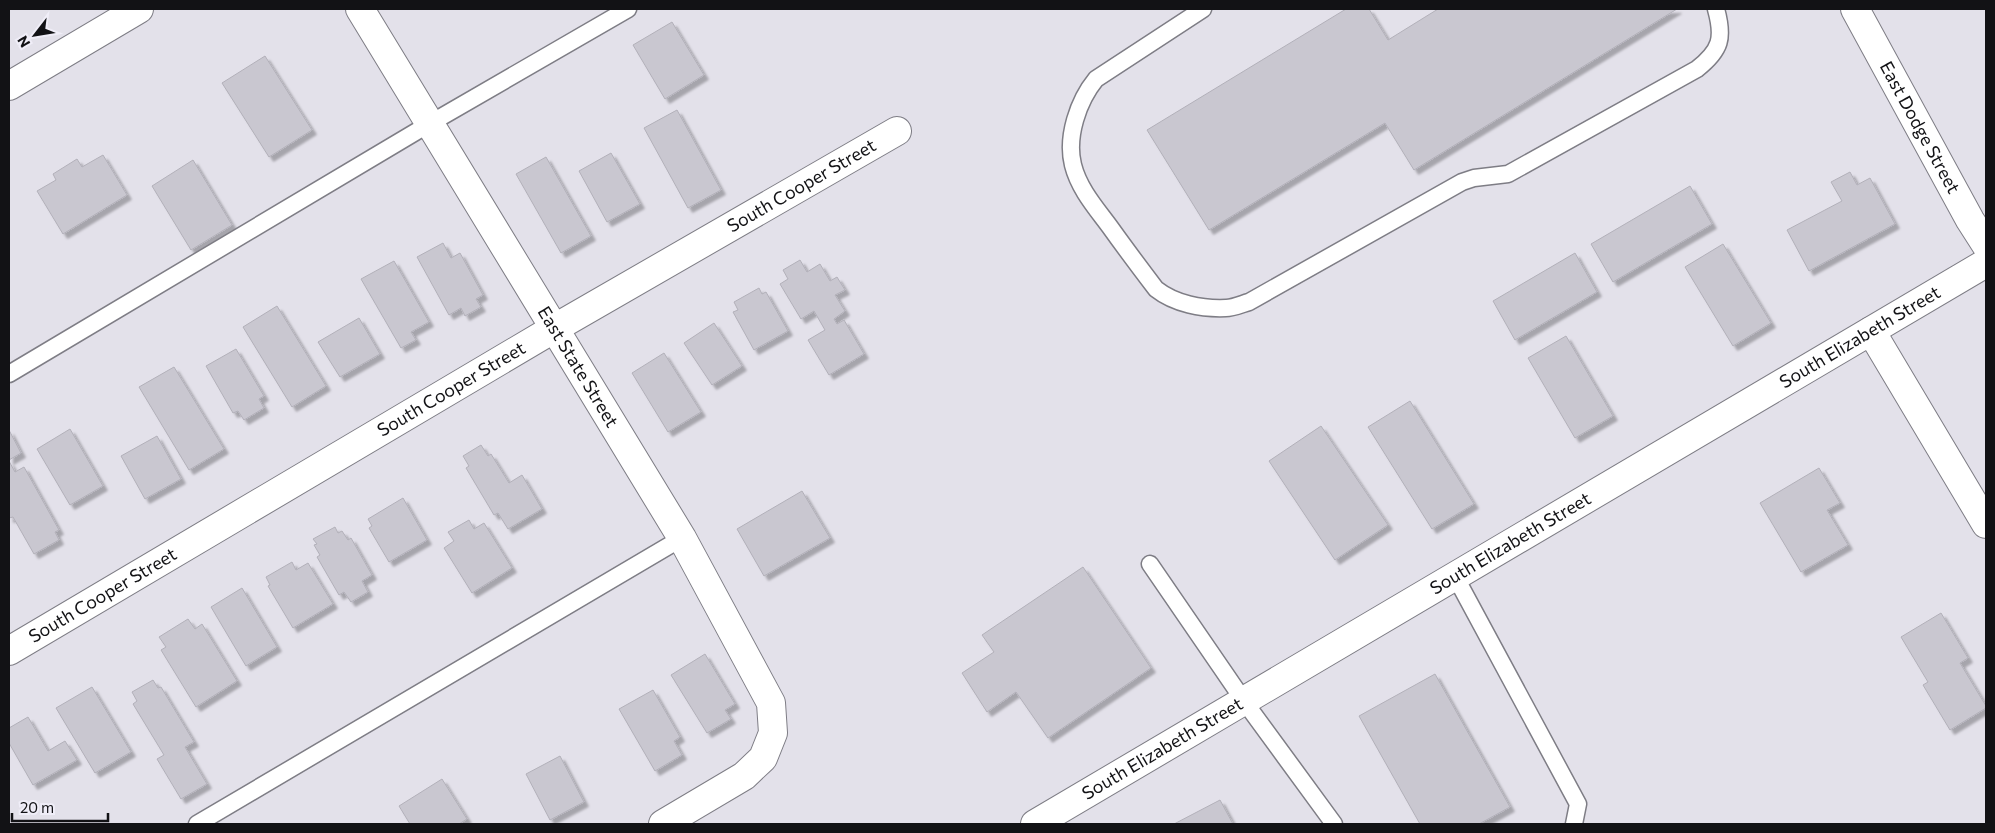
<svg xmlns="http://www.w3.org/2000/svg" width="1995" height="833" viewBox="0 0 1995 833" font-family="Commissioner,sans-serif">
	<defs>
		<filter id="shadow"><feDropShadow dx="4.5" dy="4.5" stdDeviation="1" flood-color="#0004"/></filter>
	</defs>
	<rect width="100%" height="100%" fill="#e3e1ea"/>
	<g fill="#c9c7d0" stroke="#b2b0b9" filter="url(#shadow)">
		<polygon points="1346,9 1369,9 1388,40 1438,9 1677,9 1414,170 1385,123 1209,230 1147,130"/>
		<polygon points="672,22 704,75 665,99 633,45"/>
		<polygon points="265,56 312,130 269,157 222,83"/>
		<polygon points="677,110 721,190 688,208 644,128"/>
		<polygon points="611,153 640,204 607,222 579,171"/>
		<polygon points="103,155 127,195 63,234 37,191 56,180 53,174 77,159 82,167"/>
		<polygon points="546,157 591,236 561,253 516,174"/>
		<polygon points="193,160 232,225 191,250 152,186"/>
		<polygon points="1850,172 1857,185 1870,178 1895,224 1809,271 1787,230 1842,201 1831,182"/>
		<polygon points="1690,186 1712,224 1613,282 1591,244"/>
		<polygon points="443,243 451,258 460,253 483,295 476,299 481,307 465,316 461,308 449,315 417,257"/>
		<polygon points="1723,244 1771,323 1733,346 1685,267"/>
		<polygon points="1575,253 1597,292 1515,340 1493,301"/>
		<polygon points="800,260 807,272 820,264 830,281 837,277 845,290 835,295 845,311 834,319 837,324 844,320 864,354 829,375 808,340 825,330 814,311 801,319 780,284 788,279 783,270"/>
		<polygon points="394,261 429,322 411,332 416,340 401,348 361,279"/>
		<polygon points="759,288 762,294 766,292 788,331 754,350 733,312 738,310 734,302"/>
		<polygon points="277,306 326,386 292,407 243,327"/>
		<polygon points="359,318 380,354 340,377 318,342"/>
		<polygon points="714,323 742,366 712,385 684,343"/>
		<polygon points="1566,336 1613,416 1575,438 1528,358"/>
		<polygon points="236,349 264,396 259,399 264,408 244,420 238,411 233,413 206,366"/>
		<polygon points="664,353 701,412 668,432 632,373"/>
		<polygon points="174,367 224,449 189,470 139,387"/>
		<polygon points="1410,401 1474,504 1432,529 1368,427"/>
		<polygon points="1321,426 1388,525 1335,560 1269,461"/>
		<polygon points="70,429 103,486 70,505 37,449"/>
		<polygon points="9,430 21,453 9,460"/>
		<polygon points="157,436 181,479 145,499 121,456"/>
		<polygon points="481,445 488,456 491,454 509,483 522,475 542,509 508,529 498,513 494,515 466,468 469,466 463,456"/>
		<polygon points="9,461 15,472 24,467 59,530 55,532 59,540 34,554 13,517 9,518"/>
		<polygon points="1819,468 1840,503 1827,510 1848,545 1801,572 1760,503"/>
		<polygon points="802,491 830,538 764,576 737,529"/>
		<polygon points="403,498 427,540 389,562 369,528 372,526 368,519"/>
		<polygon points="469,520 474,529 484,523 512,568 472,593 444,548 454,541 448,532"/>
		<polygon points="335,527 338,533 342,531 348,540 351,538 372,575 362,581 368,592 351,602 344,592 339,595 317,557 320,555 314,545 317,544 313,539"/>
		<polygon points="292,562 296,570 308,563 333,604 293,628 268,586 270,585 266,577"/>
		<polygon points="1083,567 1151,668 1048,738 1016,692 987,712 962,673 994,652 982,635"/>
		<polygon points="242,588 277,647 246,666 211,607"/>
		<polygon points="1941,613 1968,658 1960,663 1986,706 1986,708 1950,730 1923,685 1928,682 1901,637"/>
		<polygon points="188,619 195,629 202,624 237,681 196,707 161,650 166,647 159,637"/>
		<polygon points="705,654 735,704 725,710 731,719 707,733 671,675"/>
		<polygon points="1435,674 1510,807 1479,824 1420,824 1359,716"/>
		<polygon points="153,680 158,688 161,687 194,742 185,747 207,784 181,799 157,759 164,755 133,704 137,701 132,692"/>
		<polygon points="92,687 131,752 95,773 56,708"/>
		<polygon points="653,690 680,737 674,741 682,755 655,771 619,709"/>
		<polygon points="28,717 48,751 65,741 77,760 33,785 9,743 9,728"/>
		<polygon points="560,756 584,802 550,820 526,774"/>
		<polygon points="442,779 467,819 459,824 410,824 399,806"/>
		<polygon points="1220,800 1233,824 1174,824"/>
	</g>
	<g fill="none" stroke-linecap="round" stroke-linejoin="round">
		<g stroke="#7e7d85" stroke-width="19">
			<g id="service">
				<path d="M1203 9 1096 79C1078 101 1066 137 1073 165 1079 189 1096 208 1110 227 1125 248 1140 268 1156 289 1175 304 1202 309 1226 308 1233 308 1242 304 1249 302L1462 182 1474 178 1508 174 1697 69C1721 50 1724 38 1716 9"/>
				<polyline points="9,374 429,124 628,9"/>
				<polyline points="1150,564 1244,701 1334,824"/>
				<polyline points="1455,576 1578,804 1574,824"/>
				<polyline points="197,824 682,538"/>
			</g>
		</g>
		<g stroke="#7e7d85" stroke-width="30">
			<g id="minor">
				<path id="s1" d="M360 9 682 538 771 703 773 733 763 758 744 776 663 824"/>
				<path id="s2" d="M1855 9 1970 220 1986 245"/>
				<polyline points="9,86 139,9"/>
				<polyline points="1871,331 1986,524"/>
				<path id="s3" d="M9 651 555 328 897 131"/>
				<path id="s4" d="M1035 824 1986 263"/>
			</g>
		</g>
		<use href="#service" stroke="#fff" stroke-width="16"/>
		<use href="#minor" stroke="#fff" stroke-width="28"/>
	</g>
	<g text-anchor="middle" stroke-width="4" stroke-linejoin="round" paint-order="stroke">
		<g font-size="18" fill="#121215" stroke="#f0eef8">
			<text dy="6" stroke="none"><textPath href="#s2" startOffset="135">East Dodge Street</textPath></text>
			<text dy="6" stroke="none"><textPath href="#s3" startOffset="919">South Cooper Street</textPath></text>
			<text dy="6" stroke="none"><textPath href="#s4" startOffset="958">South Elizabeth Street</textPath></text>
			<text dy="6" stroke="none"><textPath href="#s1" startOffset="419">East State Street</textPath></text>
			<text dy="6" stroke="none"><textPath href="#s3" startOffset="514">South Cooper Street</textPath></text>
			<text dy="6" stroke="none"><textPath href="#s4" startOffset="552">South Elizabeth Street</textPath></text>
			<text dy="6" stroke="none"><textPath href="#s3" startOffset="109">South Cooper Street</textPath></text>
			<text dy="6" stroke="none"><textPath href="#s4" startOffset="148">South Elizabeth Street</textPath></text>
		</g>
	</g>
	<rect width="1995" height="833" fill="none" stroke="#121215" stroke-width="20"/>
	<g transform="translate(35 35) rotate(239)" stroke="#f0eef8" stroke-width="4" paint-order="stroke">
	<path d="M0-4L9 19L0 12L-9 19Z" fill="#121215"/>
	<text y="-8" font-size="14" font-weight="bold" text-anchor="middle" fill="#121215">N</text>
	</g>
	<path d="M12 813v8h96v-8" fill="none" stroke="#121215" stroke-width="2.5"/>
	<text x="20" y="813" font-size="15" fill="#121215" stroke="#f0eef8" stroke-width="4" paint-order="stroke">20 m</text>
</svg>
